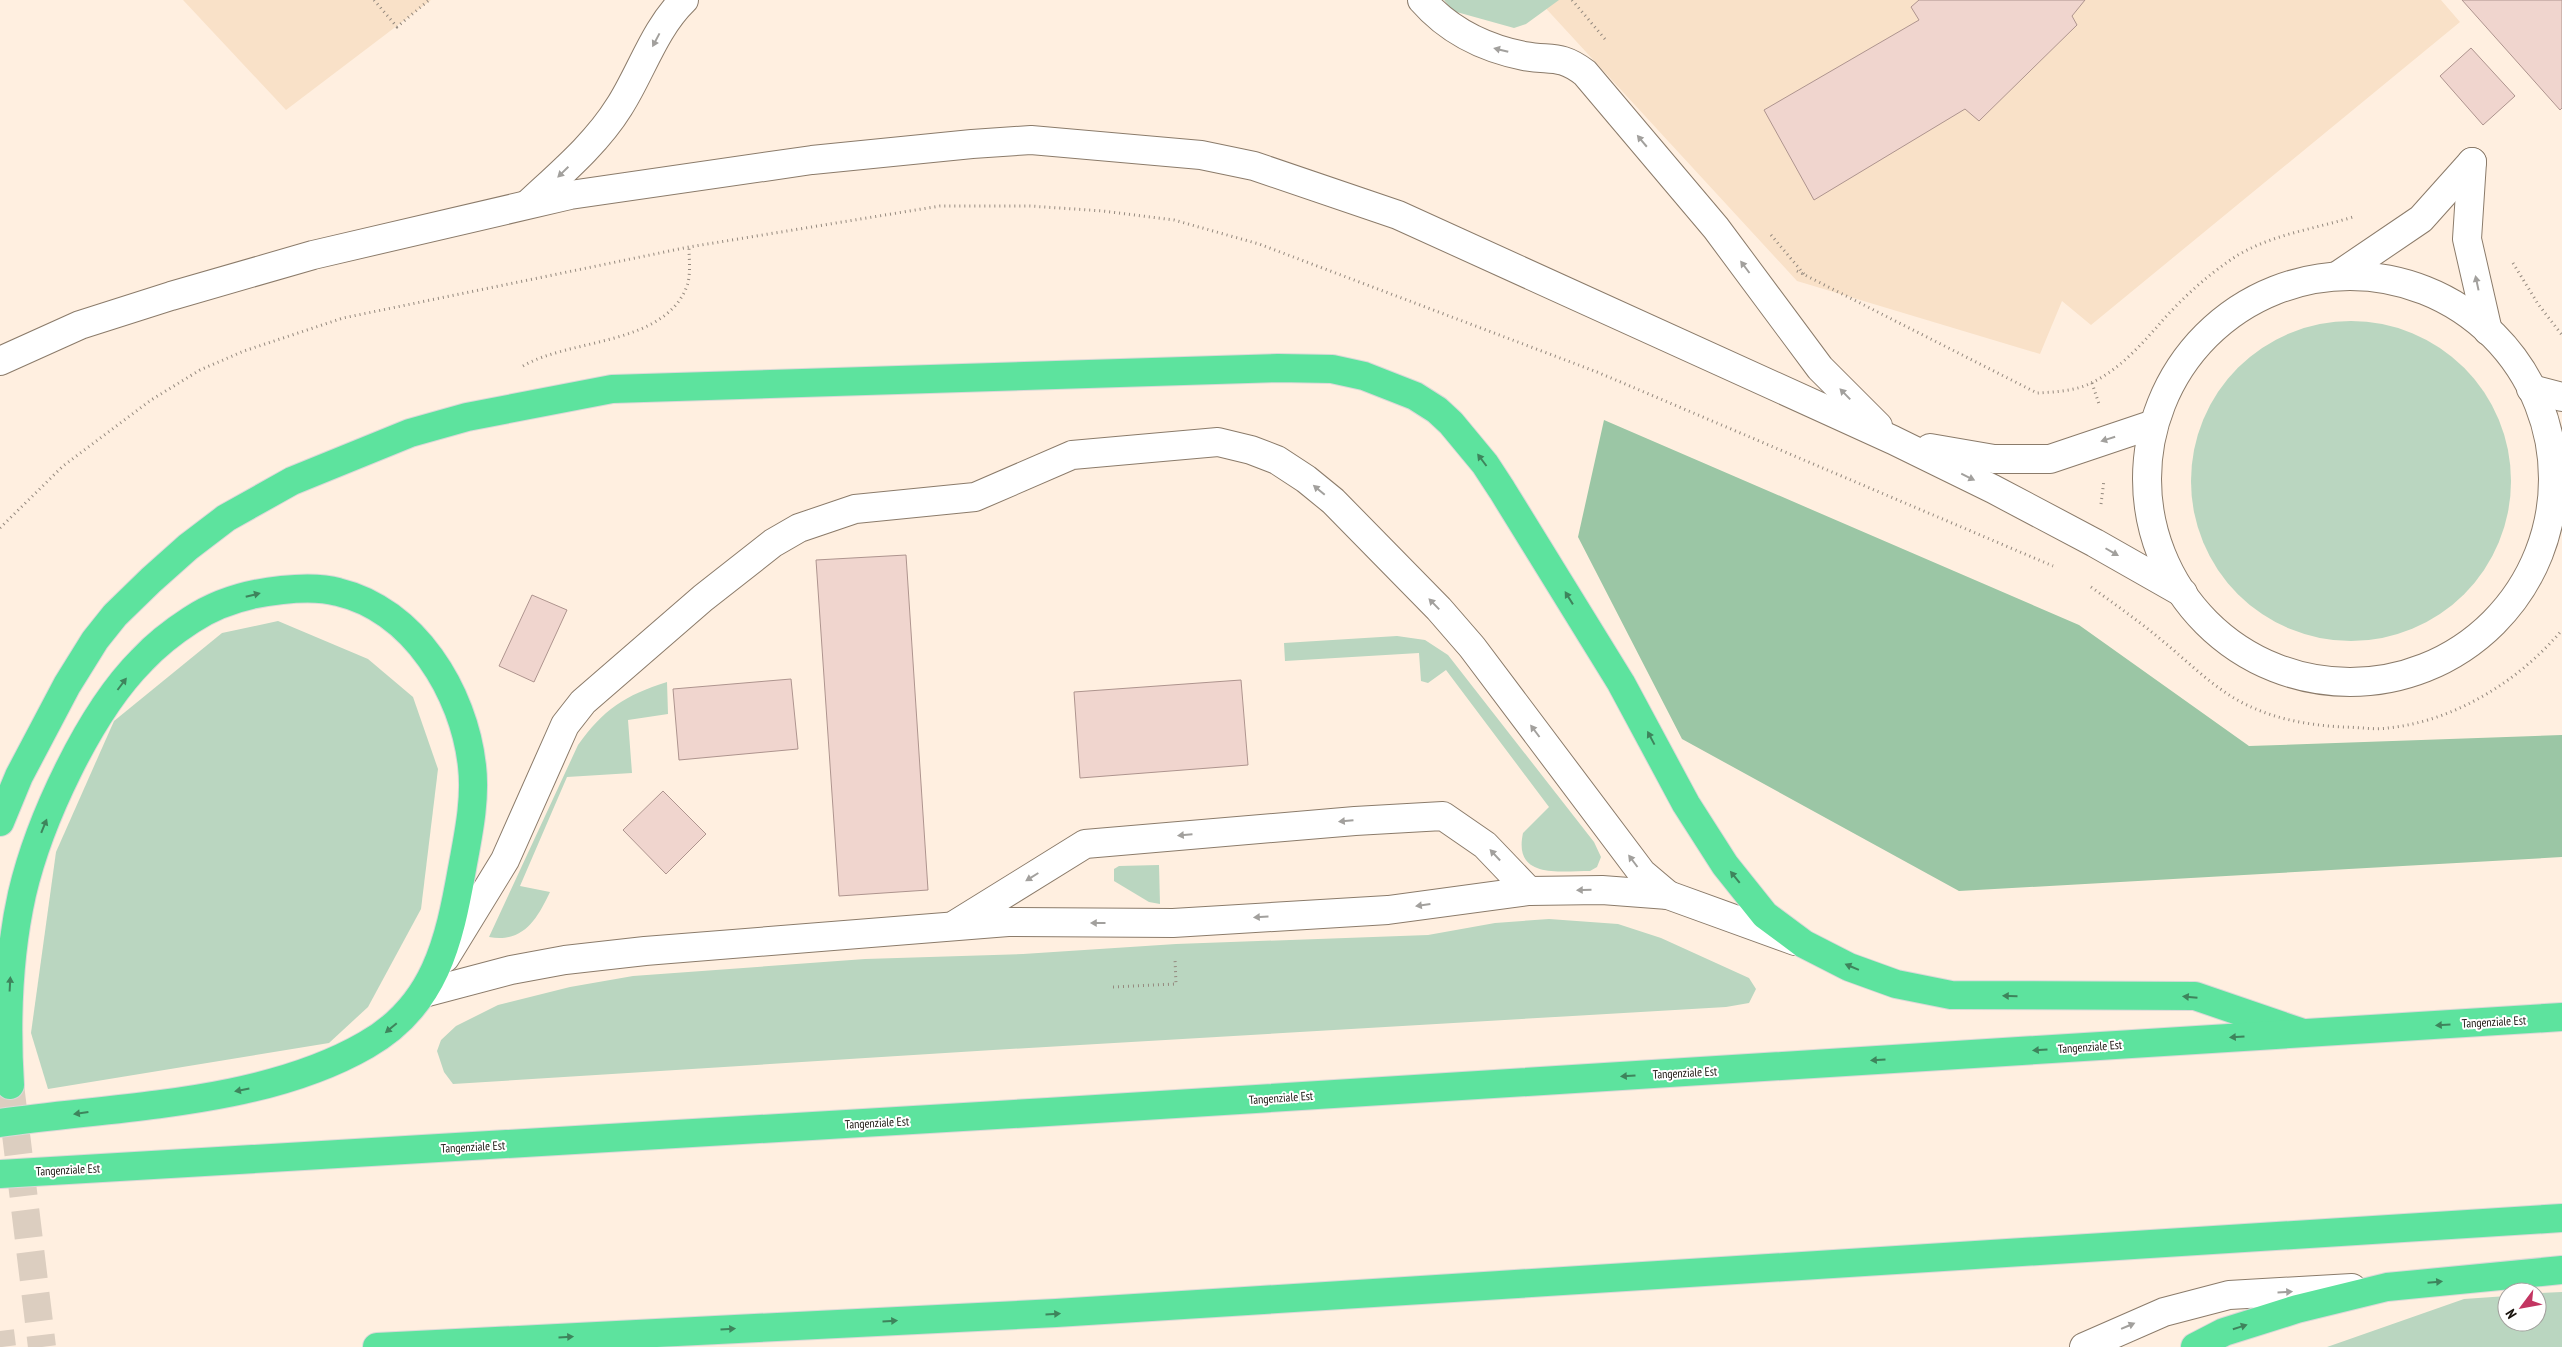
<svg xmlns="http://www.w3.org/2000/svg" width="2562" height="1347" viewBox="0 0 2562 1347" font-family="'PT Sans Narrow',sans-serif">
	<rect width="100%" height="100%" fill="#ffefe0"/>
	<g fill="#f9e1c8">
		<polygon points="183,0 431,0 286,110"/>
		<polygon points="1543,0 2441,0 2460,22 2091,325 2062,301 2040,354 1797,281 1540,2"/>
	</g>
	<g fill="#bad6c0">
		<polygon points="1444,0 1559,0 1526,24 1514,28 1453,11"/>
		<circle cx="2351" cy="481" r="160"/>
		<polygon points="278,621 368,659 413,697 438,769 421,909 368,1007 329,1043 48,1089 31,1033 56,852 114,721 222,633"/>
		<path d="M1397 636 1425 640 1448 655 1594 842 1601 857 1597 867 1590 871C1559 871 1513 879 1523 833L1549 807 1446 670 1428 683 1421 681 1419 653 1285 661 1284 643Z"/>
		<path d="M667 682 668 714 628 720 632 773 567 777 520 886 550 892C537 919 524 943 489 937L578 745C603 710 625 695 667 682Z"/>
		<polygon points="1159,865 1160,904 1149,902 1114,881 1114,869 1119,866"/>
		<polygon points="1549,919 1618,924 1661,938 1749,978 1756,989 1749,1003 1726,1007 993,1050 453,1084 444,1072 437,1051 441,1040 456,1026 498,1005 570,987 633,976 865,959 1023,954 1176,944 1428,935 1495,923"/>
		<polygon points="2562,1292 2562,1347 2327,1347 2464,1299 2507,1296 2507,1322 2537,1322 2537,1293"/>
	</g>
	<polygon fill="#9bc6a5" points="1604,420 2079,625 2249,746 2562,735 2562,857 1959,891 1682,739 1578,537"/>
	<g fill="#f0d5ce" stroke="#ae948e">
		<polygon points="1919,0 2085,0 2072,16 2077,25 1979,121 1965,109 1814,200 1764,110 1919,20 1911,7"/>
		<polygon points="2462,0 2562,0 2562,108 2560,110"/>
		<polygon points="2471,48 2515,96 2483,125 2440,76"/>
		<polygon points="906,555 928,890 839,896 816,560"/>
		<polygon points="532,595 567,610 534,682 499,666"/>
		<polygon points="791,679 798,749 679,760 673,689"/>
		<polygon points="1241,680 1248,765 1080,778 1074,692"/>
		<polygon points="663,791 706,834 666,874 623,830"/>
	</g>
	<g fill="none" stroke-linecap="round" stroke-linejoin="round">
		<g stroke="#dccec0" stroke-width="28" stroke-dasharray="28 14" stroke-linecap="butt">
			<polyline points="10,1085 42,1347"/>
			<polyline points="0,1331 2,1347"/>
		</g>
		<g stroke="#8b7b6a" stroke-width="30">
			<g id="minor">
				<path d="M1422 0C1449 31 1484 48 1524 56 1552 61 1560 54 1585 73L1716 228 1820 368 1878 426"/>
				<polyline points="2472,162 2467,239 2488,331"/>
				<path d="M528 204C560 174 596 144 619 107 641 73 654 29 684 0"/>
				<polyline points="2337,276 2421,219 2472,162"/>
				<circle cx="2350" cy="479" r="203"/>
				<polyline points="0,361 80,325 171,296 313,255 570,195 812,160 972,144 1031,140 1201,155 1254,166 1398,215 1893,440 1993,489 2095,543 2183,593"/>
				<polyline points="2531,389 2562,397"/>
				<polyline points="1930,448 1994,459 2050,459 2154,424"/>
				<polyline points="956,924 1085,844 1355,821 1443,816 1485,845 1529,891"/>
				<polyline points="445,958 505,860 565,725 583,702 703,598 773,543 799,528 855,509 975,497 1072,455 1218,442 1251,450 1277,460 1306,479 1333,501 1439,609 1472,647 1642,873 1668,895"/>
				<polyline points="424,993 511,970 565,960 645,951 1008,922 1173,923 1388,910 1529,891 1602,890 1668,895 1795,941"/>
				<polyline points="2084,1347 2164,1312 2229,1295 2352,1288"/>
			</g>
		</g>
		<g stroke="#dad9d8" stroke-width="30">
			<g id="highway">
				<polyline points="0,822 19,776 67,685 95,640 115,615 151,580 188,547 226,518 292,481 410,433 467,417 612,389 1278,368 1332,369 1364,376 1415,396 1437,410 1451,423 1485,464 1502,490 1621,683 1686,804 1725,865 1765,915 1804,944 1849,967 1896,984 1951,995 2195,996 2303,1033"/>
				<path d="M0 1123C118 1106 262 1105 366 1045 435 1006 449 942 462 869 468 836 476 800 472 766 464 692 414 610 338 592 320 587 301 588 282 590 251 593 218 602 191 620 174 631 156 645 142 660 89 713 39 821 22 894 8 957 6 1021 10 1085"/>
				<polyline points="0,1174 1048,1112 2562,1017"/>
				<polyline points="377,1347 1056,1313 2562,1218"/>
				<polyline points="2195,1347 2224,1332 2297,1309 2387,1287 2562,1270"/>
			</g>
		</g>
		<g stroke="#94897e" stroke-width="3" stroke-dasharray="1 4" stroke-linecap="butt">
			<polyline points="374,0 397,27 429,0"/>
			<polyline points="1572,0 1605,39"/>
			<polyline points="1771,235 1804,274"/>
			<polyline points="2513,263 2538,304 2562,335"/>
			<path d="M1797 271 2037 393C2055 392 2077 391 2093 382 2118 370 2138 348 2156 328 2179 301 2208 274 2238 255 2274 234 2314 229 2353 217"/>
			<path d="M523 366C571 338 664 346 687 286 691 275 689 259 689 247"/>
			<polyline points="2092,383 2099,404"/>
			<polyline points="2101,504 2104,480"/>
			<polyline points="0,528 63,466 151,400 200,370 244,351 343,318 689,247 940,206 1030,206 1103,211 1174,220 1259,244 1597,372 2053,566"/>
			<path d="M2091 587C2116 605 2140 622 2164 642 2188 662 2213 687 2241 702 2273 719 2307 725 2343 727 2358 727 2374 730 2388 728 2455 721 2519 681 2562 630"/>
			<polyline points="1113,987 1176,984 1175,959"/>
		</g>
		<use href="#minor" stroke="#fff" stroke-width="28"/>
		<use href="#highway" stroke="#5de39e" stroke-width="28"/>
	</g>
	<defs><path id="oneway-solid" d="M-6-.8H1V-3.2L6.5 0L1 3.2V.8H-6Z" transform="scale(1.25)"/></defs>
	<g fill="#a2a09d">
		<use href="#oneway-solid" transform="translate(656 40) rotate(118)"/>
		<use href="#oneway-solid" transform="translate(1501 50) rotate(-166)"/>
		<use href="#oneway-solid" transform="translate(1642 141) rotate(-130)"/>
		<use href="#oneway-solid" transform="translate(563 172) rotate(136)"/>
		<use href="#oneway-solid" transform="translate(1745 267) rotate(-127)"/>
		<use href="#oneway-solid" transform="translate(2477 283) rotate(-102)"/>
		<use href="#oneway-solid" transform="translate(1845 394) rotate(-134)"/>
		<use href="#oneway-solid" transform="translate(2108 439) rotate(163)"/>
		<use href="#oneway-solid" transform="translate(1968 477) rotate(26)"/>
		<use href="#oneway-solid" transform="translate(1319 490) rotate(-140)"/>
		<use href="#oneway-solid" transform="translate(2112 552) rotate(30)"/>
		<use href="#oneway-solid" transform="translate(1434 604) rotate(-134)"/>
		<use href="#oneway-solid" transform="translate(1535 731) rotate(-127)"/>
		<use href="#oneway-solid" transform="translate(1346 821) rotate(175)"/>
		<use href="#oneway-solid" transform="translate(1185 835) rotate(175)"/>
		<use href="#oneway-solid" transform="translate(1495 855) rotate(-133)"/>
		<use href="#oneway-solid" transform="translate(1633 861) rotate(-127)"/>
		<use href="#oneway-solid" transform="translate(1032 877) rotate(148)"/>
		<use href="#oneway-solid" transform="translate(1584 890) rotate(179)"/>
		<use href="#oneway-solid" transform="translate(1423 905) rotate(172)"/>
		<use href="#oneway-solid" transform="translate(1261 917) rotate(177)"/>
		<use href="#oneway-solid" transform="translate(1098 923) rotate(-180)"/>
		<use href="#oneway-solid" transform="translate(2285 1292) rotate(-3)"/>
		<use href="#oneway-solid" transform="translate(2128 1326) rotate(-23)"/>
	</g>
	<g fill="#3e845c">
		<use href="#oneway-solid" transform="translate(1482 460) rotate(-127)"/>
		<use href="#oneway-solid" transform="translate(253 595) rotate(-14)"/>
		<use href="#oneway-solid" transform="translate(1569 598) rotate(-122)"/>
		<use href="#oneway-solid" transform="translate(122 684) rotate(-53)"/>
		<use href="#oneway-solid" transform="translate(1651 738) rotate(-118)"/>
		<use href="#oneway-solid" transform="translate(44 826) rotate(-68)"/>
		<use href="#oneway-solid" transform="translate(1735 877) rotate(-129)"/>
		<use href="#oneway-solid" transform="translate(1852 967) rotate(-157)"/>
		<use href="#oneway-solid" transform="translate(10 984) rotate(-87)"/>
		<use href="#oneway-solid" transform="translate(2010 996) rotate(-179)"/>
		<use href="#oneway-solid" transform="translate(2190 997) rotate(-175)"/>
		<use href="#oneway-solid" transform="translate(2443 1025) rotate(177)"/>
		<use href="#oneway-solid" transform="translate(391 1028) rotate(140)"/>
		<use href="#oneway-solid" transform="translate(2237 1037) rotate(176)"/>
		<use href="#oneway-solid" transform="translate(2040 1050) rotate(176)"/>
		<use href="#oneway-solid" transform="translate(1878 1060) rotate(176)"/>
		<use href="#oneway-solid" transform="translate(1628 1076) rotate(176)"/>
		<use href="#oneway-solid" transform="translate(242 1090) rotate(169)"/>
		<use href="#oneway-solid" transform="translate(81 1113) rotate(172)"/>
		<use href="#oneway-solid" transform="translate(2435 1282) rotate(-5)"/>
		<use href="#oneway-solid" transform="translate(1053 1314) rotate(-3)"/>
		<use href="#oneway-solid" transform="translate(890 1321) rotate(-3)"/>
		<use href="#oneway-solid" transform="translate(2240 1327) rotate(-18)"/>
		<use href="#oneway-solid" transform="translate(728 1329) rotate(-3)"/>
		<use href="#oneway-solid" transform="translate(566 1337) rotate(-3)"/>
	</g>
	<g text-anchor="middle" stroke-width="4" stroke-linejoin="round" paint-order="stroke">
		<g font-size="12" fill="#17110b" stroke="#fff">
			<text transform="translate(2494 1022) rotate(-3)" y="4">Tangenziale Est</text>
			<text transform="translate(2090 1047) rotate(-4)" y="4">Tangenziale Est</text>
			<text transform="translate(1685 1073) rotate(-3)" y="4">Tangenziale Est</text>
			<text transform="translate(1281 1098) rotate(-4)" y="4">Tangenziale Est</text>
			<text transform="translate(877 1123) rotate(-3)" y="4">Tangenziale Est</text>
			<text transform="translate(473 1147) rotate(-3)" y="4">Tangenziale Est</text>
			<text transform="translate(68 1170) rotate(-3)" y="4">Tangenziale Est</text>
		</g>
	</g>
	<g transform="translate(2522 1307) rotate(238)"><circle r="24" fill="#ffffff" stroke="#a2a09d"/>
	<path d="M0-4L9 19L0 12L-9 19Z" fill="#c33562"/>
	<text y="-8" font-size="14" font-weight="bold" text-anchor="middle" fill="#17110b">N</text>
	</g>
</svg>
